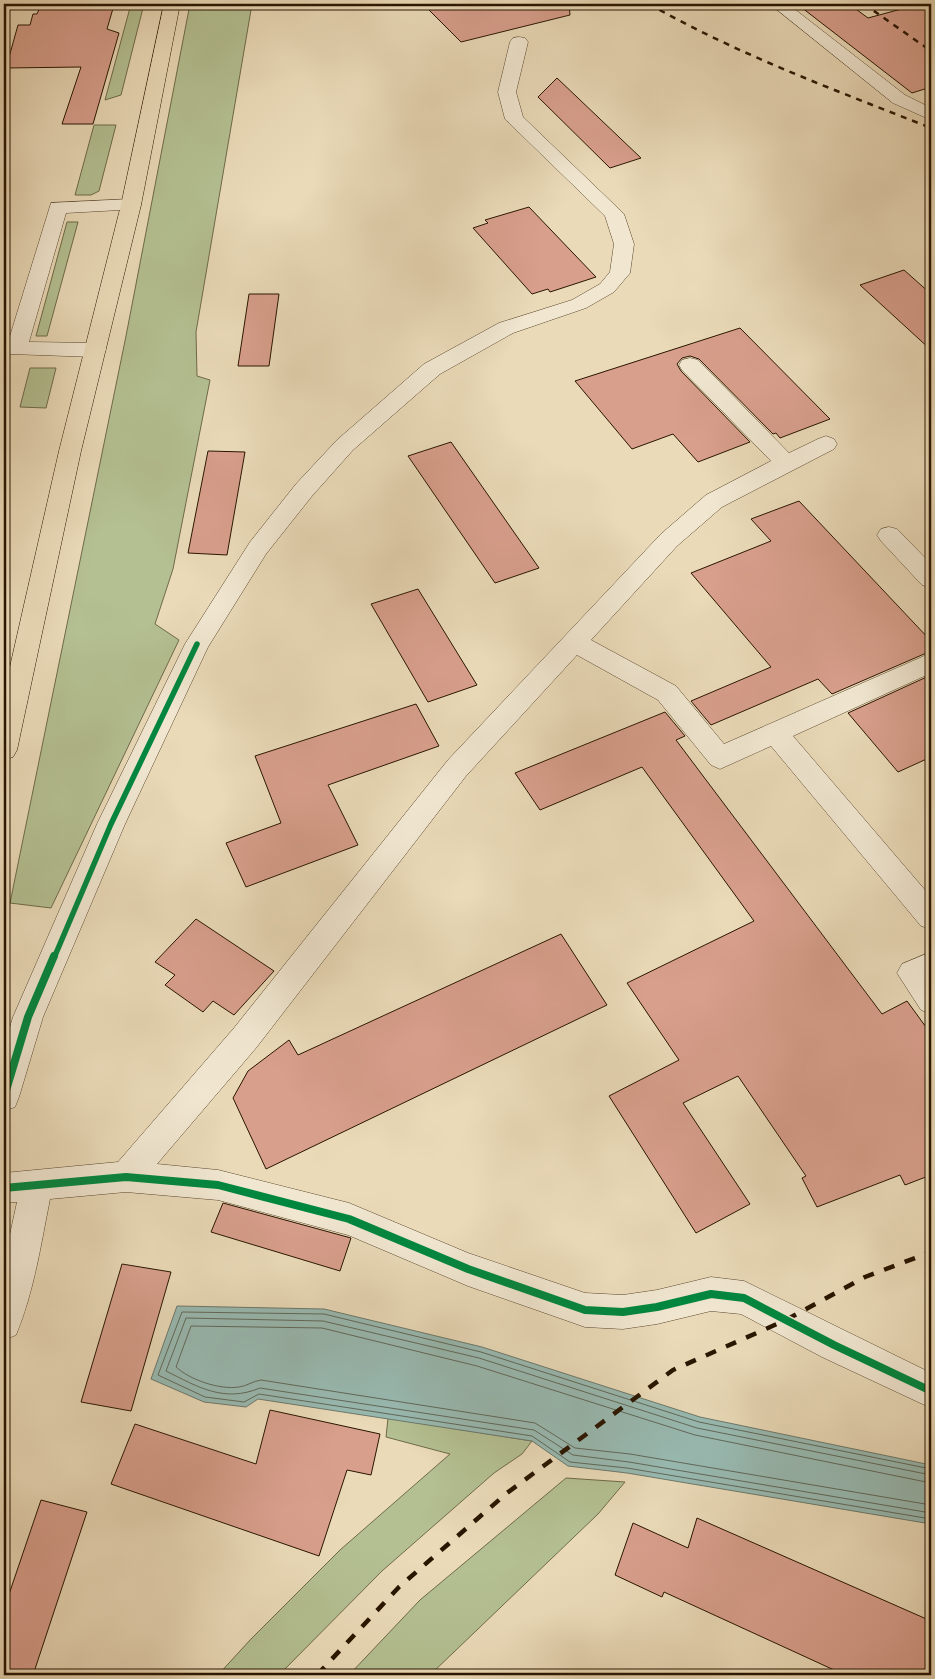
<svg xmlns="http://www.w3.org/2000/svg" width="935" height="1679" viewBox="0 0 935 1679" font-family="'IM FELL DW Pica',serif">
	<rect width="100%" height="100%" fill="#eadab8"/>
	<filter id="stains"><feTurbulence type="fractalNoise" baseFrequency=".004" numOctaves="4"/><feColorMatrix values="0 0 0 0 .2 0 0 0 0 .09 0 0 0 0 .02 0 0 0 .5 -.17"/></filter>
	<radialGradient id="worn" r=".72"><stop offset=".6" stop-color="#630" stop-opacity="0"/><stop offset="1" stop-color="#630" stop-opacity=".3"/></radialGradient>
	<g fill="#b4c092" stroke="#6e6a49">
		<polygon points="131,4 144,4 121,95 105,100"/>
		<polygon points="190,4 252,4 196,332 197,376 210,380 173,569 155,624 179,640 51,908 10,903 126,336"/>
		<polygon points="94,125 116,125 99,191 91,195 75,195"/>
		<polygon points="67,222 78,222 47,336 36,336"/>
		<polygon points="30,368 56,368 46,408 20,407"/>
		<polygon points="388,1418 532,1441 522,1454 494,1473 382,1571 279,1675 218,1675 251,1639 340,1550 450,1454 386,1437"/>
		<polygon points="566,1478 625,1482 598,1514 430,1675 349,1675 420,1600"/>
	</g>
	<polygon fill="#98bab2" stroke="#6c786b" points="177,1306 324,1309 482,1347 700,1417 931,1465 931,1524 627,1473 568,1466 532,1441 258,1399 246,1407 204,1402 151,1379"/>
	<g fill="none" stroke-linecap="round" stroke-linejoin="round">
		<g stroke="#606859" stroke-width="1">
			<polyline points="931,1469 699,1422 481,1352 324,1314 182,1312 158,1375 205,1397 244,1402 259,1394 532,1436 570,1462 627,1468 931,1519"/>
			<path d="M931 1475 697 1428 479 1358 323 1321 186 1318 166 1371C198 1387 224 1403 260 1388L534 1430 573 1455 629 1462 931 1513"/>
			<path d="M931 1483 695 1435 477 1366 322 1328 191 1326 176 1367C190 1380 220 1390 239 1387 247 1386 253 1381 261 1380L535 1423 575 1448 630 1454 931 1505"/>
		</g>
	</g>
	<g fill="#d89f8c" stroke="#291500">
		<polygon points="423,4 569,4 570,15 461,42"/>
		<polygon points="797,4 849,4 868,18 920,4 931,12 931,87 912,93"/>
		<polygon points="56,5 114,5 107,29 119,33 93,124 62,124 81,67 6,68 18,25 30,25 33,14 37,14 40,7"/>
		<polygon points="557,78 641,158 610,168 538,97"/>
		<polygon points="529,207 596,277 550,292 548,289 532,294 473,228 488,223 485,220"/>
		<polygon points="904,270 931,294 931,350 860,285"/>
		<polygon points="249,294 279,294 269,366 238,366"/>
		<polygon points="740,328 830,419 780,438 776,433 773,434 699,359 690,356 682,358 677,364 681,371 750,442 698,462 673,434 632,449 575,381"/>
		<polygon points="451,442 539,568 495,583 408,456"/>
		<polygon points="208,451 245,452 227,555 188,553"/>
		<polygon points="799,501 931,641 931,651 832,694 818,679 711,725 691,701 771,667 691,573 771,541 751,519"/>
		<polygon points="418,589 477,685 428,702 371,604"/>
		<polygon points="931,675 931,757 898,772 848,713"/>
		<polygon points="416,704 439,746 328,785 358,845 246,887 226,843 281,823 255,756"/>
		<polygon points="665,712 685,736 676,740 882,1014 907,1001 931,1034 931,1175 905,1185 900,1175 817,1207 802,1178 806,1176 738,1076 683,1103 750,1204 696,1233 609,1096 679,1060 627,983 754,921 642,767 540,810 515,773"/>
		<polygon points="196,919 274,971 234,1015 213,1001 203,1012 165,985 175,975 155,962"/>
		<polygon points="561,934 607,1005 266,1169 233,1098 248,1071 289,1040 298,1055"/>
		<polygon points="223,1203 351,1238 340,1271 211,1232"/>
		<polygon points="122,1264 171,1272 131,1411 81,1402"/>
		<polygon points="270,1410 380,1434 371,1475 347,1470 319,1556 111,1484 135,1424 256,1464"/>
		<polygon points="41,1500 87,1512 33,1675 4,1675 4,1609"/>
		<polygon points="697,1518 931,1621 931,1675 845,1675 664,1592 662,1597 615,1575 633,1523 688,1548"/>
	</g>
	<g fill="none" stroke-linecap="round" stroke-linejoin="round">
		<g stroke="#59462e" stroke-width="1">
			<g id="minor">
				<polygon points="770,4 788,4 905,95 931,108 931,120 893,103"/>
				<polygon points="519,37 525,38 528,42 516,92 523,117 624,214 634,244 630,273 614,292 586,308 513,333 440,374 353,450 312,496 266,554 208,647 125,824 43,1017 19,1097 15,1107 4,1111 4,1047 13,1017 97,824 185,644 250,542 296,484 337,440 424,364 499,323 572,300 600,284 610,272 614,244 605,216 505,119 498,92 510,42 513,38"/>
				<polygon points="131,199 138,201 141,205 138,209 66,213 29,342 95,343 102,345 106,350 102,355 95,357 10,354 6,349 51,203"/>
				<path d="M690 358 698 360 789 453 818 439 826 436 834 439 837 444 834 449 722 507 677 546 591 640 676 686 724 744 931 653V673L793 736 931 897V929L921 926 771 746 720 769 711 765 658 700 577 655 466 776 256 1048 157 1164 218 1170 349 1203 468 1253 585 1293 623 1295 657 1290 711 1277 744 1281 931 1373V1408L822 1357 741 1314 711 1311 657 1324 623 1329 585 1327 468 1286 348 1235 218 1200 126 1192 50 1199C41 1244 34 1292 16 1335L4 1340V1262L17 1202 4 1203V1173L118 1162 234 1028 448 760 661 534 706 495 771 461 682 370 679 365 682 360Z"/>
				<polygon points="889,527 897,529 931,564 931,588 922,585 881,541 877,535 881,529"/>
				<polygon points="931,952 931,1014 921,1010 897,973 902,964"/>
			</g>
		</g>
		<g stroke="#291500" stroke-width="1">
			<polygon id="major" points="164,4 180,4 141,205 81,451 17,750 13,757 4,760 4,693 59,451 121,205"/>
		</g>
		<use href="#minor" fill="#f1e7d1" fill-rule="evenodd"/>
		<use href="#major" fill="#eadab8" fill-rule="evenodd"/>
		<g stroke="#291500" stroke-width="2.5" stroke-dasharray="6 6" stroke-linecap="butt">
			<path d="M649 4C739 55 835 90 931 128"/>
			<polyline points="864,4 931,51"/>
		</g>
		<polyline stroke="#291500" stroke-width="4.5" stroke-dasharray="11 11" stroke-linecap="butt" points="317,1675 399,1587 507,1493 673,1370 786,1320 865,1277 931,1252"/>
		<g stroke="#f1e7d1" stroke-width="9">
			<polyline id="cycleway-far1" points="54,958 111,824 197,644"/>
		</g>
		<g stroke="#f1e7d1" stroke-width="11">
			<g id="cycleway">
				<polyline points="4,1097 28,1017 54,956"/>
				<polyline points="4,1188 126,1177 218,1185 349,1219 468,1269 585,1310 623,1312 657,1307 711,1294 744,1298 834,1345 931,1391"/>
			</g>
		</g>
		<use href="#cycleway-far1" stroke="#00873e" stroke-width="5.5"/>
		<use href="#cycleway" stroke="#00873e" stroke-width="8"/>
	</g>
	<rect width="935" height="1679" fill="none" stroke="#eadab8" stroke-width="20"/>
	<rect x="5" y="5" width="925" height="1669" fill="none" stroke="#291500" stroke-width="2.5"/>
	<rect x="10" y="10" width="915" height="1659" fill="none" stroke="#291500"/>
	<rect width="100%" height="100%" filter="url(#stains)"/>
	<rect width="100%" height="100%" fill="url(#worn)"/>
</svg>
